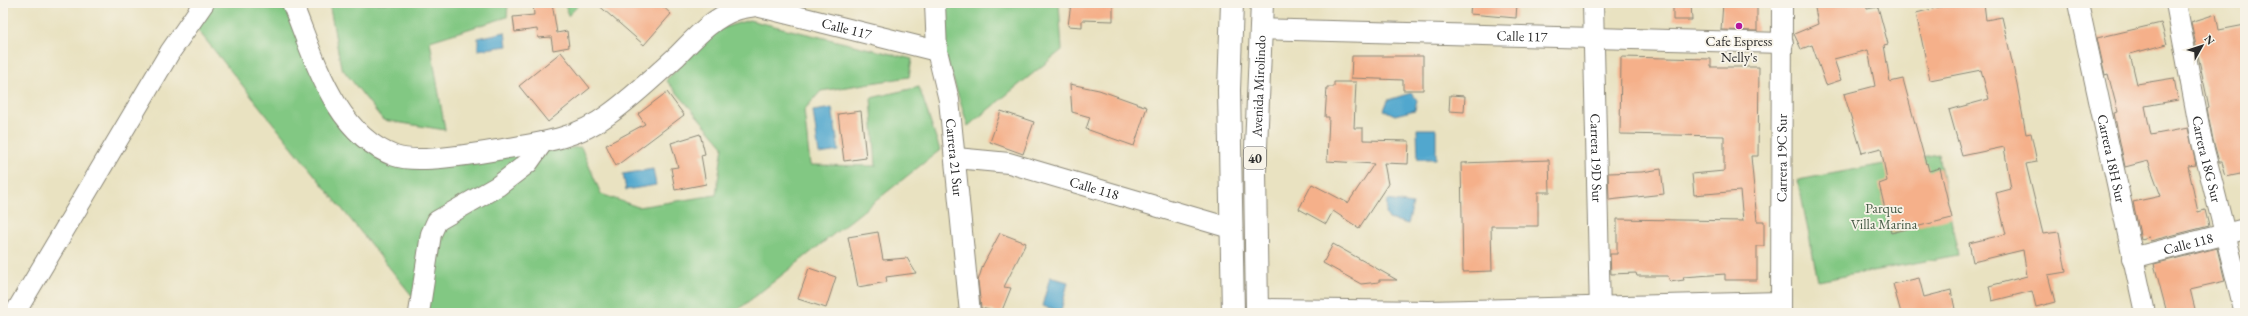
<svg xmlns="http://www.w3.org/2000/svg" width="2248" height="316" viewBox="0 0 2248 316" font-family="'EB Garamond',serif">
	<rect width="100%" height="100%" fill="#f7f3e8"/>
	<filter id="ink" filterUnits="userSpaceOnUse"><feTurbulence type="fractalNoise" baseFrequency=".025" numOctaves="2"/><feDisplacementMap in="SourceGraphic" scale="8" xChannelSelector="R" yChannelSelector="G"/><feConvolveMatrix kernelMatrix="1 2 1 2 8 2 1 2 1" color-interpolation-filters="sRGB"/></filter>
	<filter id="wash" filterUnits="userSpaceOnUse"><feTurbulence type="fractalNoise" baseFrequency=".012" numOctaves="4" result="noise"/><feDisplacementMap in="SourceGraphic" scale="16" xChannelSelector="R" yChannelSelector="G"/><feGaussianBlur stdDeviation="0.9" result="paint"/><feColorMatrix in="noise" values="0 0 0 0 0 0 0 0 0 0 0 0 0 0 0 0 0 1.4 0 .05"/><feComposite in="paint" operator="in"/></filter>
	<g filter="url(#wash)">
		<rect width="100%" height="100%" fill="#e9e2c1"/>
		<g fill="#82c883" stroke="#567a57">
			<polygon points="214,3 285,3 349,132 396,167 581,147 601,194 638,207 716,195 723,146 666,80 719,29 749,20 912,59 909,77 821,91 804,110 810,165 876,166 871,98 919,87 940,150 734,313 426,313 197,29"/>
			<polygon points="329,3 508,3 507,17 430,41 445,130 383,120 341,67"/>
			<polygon points="565,3 581,3 568,16"/>
			<polygon points="944,3 1059,3 1062,50 968,126 945,54"/>
			<polygon points="1938,154 1958,255 1818,281 1798,180"/>
		</g>
		<g fill="#51a7ce" stroke="#3e697c">
			<polygon points="505,32 507,46 478,50 478,38"/>
			<polygon points="1411,93 1417,100 1415,110 1395,115 1384,110 1388,100"/>
			<polygon points="832,108 839,151 819,154 813,111"/>
			<polygon points="1417,129 1436,129 1436,159 1418,159"/>
			<polygon points="653,169 656,185 626,190 623,174"/>
			<polygon points="1387,200 1413,204 1408,224 1389,219 1386,214"/>
			<polygon points="1050,277 1068,282 1061,311 1042,306"/>
		</g>
		<g id="blocks">
			<g fill="#f5b08a">
				<polygon points="533,3 552,3 557,33 567,31 569,47 553,50 551,37 538,38 537,29 515,32 513,17 534,15"/>
				<polygon points="596,3 659,3 671,14 644,45"/>
				<polygon points="1071,3 1113,3 1113,21 1082,20 1082,27 1068,26"/>
				<polygon points="1471,3 1517,3 1516,18 1470,14"/>
				<polygon points="1673,3 1691,3 1692,20 1673,20"/>
				<polygon points="1723,3 1757,3 1757,31 1721,30"/>
				<polygon points="1814,3 1866,3 1867,9 1878,7 1888,44 1884,45 1890,82 1903,79 1926,164 1927,163 1929,171 1940,168 1952,218 1891,233 1879,184 1887,181 1881,148 1862,153 1844,94 1875,86 1868,50 1834,59 1841,80 1826,85 1812,45 1801,49 1794,34 1818,24"/>
				<polygon points="1957,3 1984,3 1986,20 2002,17 2017,84 2026,134 2031,133 2037,162 2026,164 2043,234 2059,232 2066,272 2048,275 2055,302 2036,307 2032,291 1992,301 1989,286 2027,276 2023,250 1973,262 1969,243 2006,234 1996,193 2011,189 2004,147 1962,156 1949,110 1989,99 1981,70 1930,80 1916,13"/>
				<polygon points="2216,14 2219,30 2245,25 2245,157 2242,157 2245,173 2226,177 2222,162 2219,162 2213,140 2207,108 2209,107 2191,22"/>
				<polygon points="2161,23 2167,44 2130,54 2137,84 2174,78 2178,100 2145,106 2151,135 2188,128 2196,165 2188,166 2198,212 2205,210 2209,226 2150,241 2149,237 2141,239 2133,202 2161,196 2148,161 2125,167 2114,113 2118,112 2108,74 2105,75 2097,38"/>
				<polygon points="561,52 590,88 548,122 519,86"/>
				<polygon points="1352,56 1423,56 1423,90 1403,90 1403,80 1351,78"/>
				<polygon points="1621,57 1711,59 1711,67 1759,67 1758,156 1751,156 1757,221 1764,221 1764,246 1757,246 1757,280 1725,280 1725,274 1683,277 1684,280 1670,282 1668,276 1637,276 1636,273 1611,274 1610,254 1617,254 1617,219 1743,221 1740,191 1694,195 1692,174 1724,171 1724,136 1620,134"/>
				<polygon points="1334,82 1356,82 1354,128 1363,128 1363,140 1409,141 1408,164 1384,163 1388,184 1359,228 1333,211 1326,224 1299,209 1312,184 1348,203 1374,164 1327,161 1329,117 1325,117 1327,87 1334,87"/>
				<polygon points="1070,84 1099,90 1147,107 1134,146 1086,129 1090,117 1072,112"/>
				<polygon points="667,92 684,115 616,166 606,145 645,124 638,114"/>
				<polygon points="1450,95 1465,96 1464,112 1449,111"/>
				<polygon points="861,111 866,158 844,161 838,114"/>
				<polygon points="1001,111 1034,122 1023,154 990,142"/>
				<polygon points="700,134 705,154 701,155 706,184 675,190 671,168 678,167 671,143"/>
				<polygon points="1549,160 1550,192 1538,192 1538,226 1491,226 1492,271 1463,272 1461,163"/>
				<polygon points="1661,169 1664,194 1609,200 1608,173 1642,172"/>
				<polygon points="878,232 883,260 907,258 916,273 886,277 887,282 858,287 848,237"/>
				<polygon points="1000,233 1026,243 1004,287 1011,288 1001,313 981,308 978,281 983,265"/>
				<polygon points="1333,244 1367,263 1397,280 1379,280 1379,282 1361,284 1323,263"/>
				<polygon points="2217,248 2225,281 2190,289 2196,313 2167,313 2154,264"/>
				<polygon points="809,268 836,277 826,308 798,299"/>
				<polygon points="1919,278 1924,297 1951,290 1955,309 1940,313 1901,313 1893,284"/>
			</g>
		</g>
	</g>
	<g filter="url(#ink)">
		<use href="#blocks" fill-opacity="0" stroke="#8a8676" stroke-width="1"/>
		<g fill="none" stroke-linecap="round" stroke-linejoin="round">
			<g stroke="#8a8676" stroke-width="22">
				<g id="street">
					<path id="s1" d="M292 3C314 56 334 134 395 156 417 164 474 154 497 150 537 143 575 140 608 115 632 98 655 76 677 56 694 39 712 18 736 10 742 8 750 7 756 6L937 51"/>
					<path id="s2" d="M935 3 937 51 949 100 970 313"/>
					<path id="s3" d="M1593 3 1600 313"/>
					<path id="s4" d="M2078 3 2145 313"/>
					<path id="s5" d="M2176 3 2202 142 2245 313"/>
					<path id="s6" d="M1260 29 1783 43"/>
					<path id="s7" d="M956 158 1009 163 1230 228"/>
					<path id="s8" d="M2132 258 2245 229"/>
					<polyline points="1256,309 1429,311 1780,302"/>
					<polyline points="15,313 170,52 204,3"/>
					<polyline points="419,313 431,234 437,221 498,186 528,163 543,142"/>
					<path id="s9" d="M1781 313 1782 3"/>
				</g>
			</g>
			<g stroke="#8a8676" stroke-width="24">
				<g id="primary">
					<polyline points="1232,3 1229,90 1233,313"/>
					<path id="s10" d="M1257 313 1255 171 1262 3"/>
				</g>
			</g>
			<use href="#street" stroke="#fff" stroke-width="20"/>
			<use href="#primary" stroke="#fff" stroke-width="22"/>
		</g>
	</g>
	<circle fill="#b5179e" stroke="#f7f3e8" stroke-width="1.5" cx="1739" cy="26" r="4"/>
	<g text-anchor="middle" stroke-width="3.5" stroke-linejoin="round" paint-order="stroke">
		<rect fill="#f7f3e8" stroke="#686764" stroke-width="1" x="1244" y="147" width="22" height="22" rx="3"/>
		<g font-size="13" font-weight="bold" fill="#2b2b2b">
			<text x="1255" y="163">40</text>
		</g>
		<g font-size="14" fill="#2b2b2b" stroke="#f7f3e8">
			<text dy="5" stroke="none"><textPath href="#s1" startOffset="691">Calle 117</textPath></text>
			<text dy="5" stroke="none"><textPath href="#s6" startOffset="262">Calle 117</textPath></text>
			<text dy="5" stroke="none"><textPath href="#s10" startOffset="227">Avenida Mirolindo</textPath></text>
			<text dy="5" stroke="none"><textPath href="#s2" startOffset="156">Carrera 21 Sur</textPath></text>
			<text dy="5" stroke="none"><textPath href="#s3" startOffset="155">Carrera 19D Sur</textPath></text>
			<text dy="5" stroke="none"><textPath href="#s9" startOffset="155">Carrera 19C Sur</textPath></text>
			<text dy="5" stroke="none"><textPath href="#s4" startOffset="159">Carrera 18H Sur</textPath></text>
			<text dy="5" stroke="none"><textPath href="#s5" startOffset="159">Carrera 18G Sur</textPath></text>
			<text dy="5" stroke="none"><textPath href="#s7" startOffset="142">Calle 118</textPath></text>
			<text dy="5" stroke="none"><textPath href="#s8" startOffset="58">Calle 118</textPath></text>
		</g>
		<g font-size="14" fill="#2b2b2b" stroke="#f7f3e8">
			<text x="1739" y="46">Cafe Espress<tspan x="1739" dy="16">Nelly's</tspan></text>
		</g>
		<g font-size="14" fill="#455a45" stroke="#f7f3e8">
			<text x="1884" y="213">Parque<tspan x="1884" dy="16">Villa Marina</tspan></text>
		</g>
	</g>
	<rect width="2248" height="316" fill="none" stroke="#f7f3e8" stroke-width="16"/>
	<g transform="translate(2202 46) rotate(51)" stroke="#f7f3e8" stroke-width="3" paint-order="stroke">
	<path d="M0-3L7 15L0 10L-7 15Z" fill="#2b2b2b"/>
	<text y="-6" font-size="11" font-weight="bold" text-anchor="middle" fill="#2b2b2b">N</text>
	</g>
</svg>
